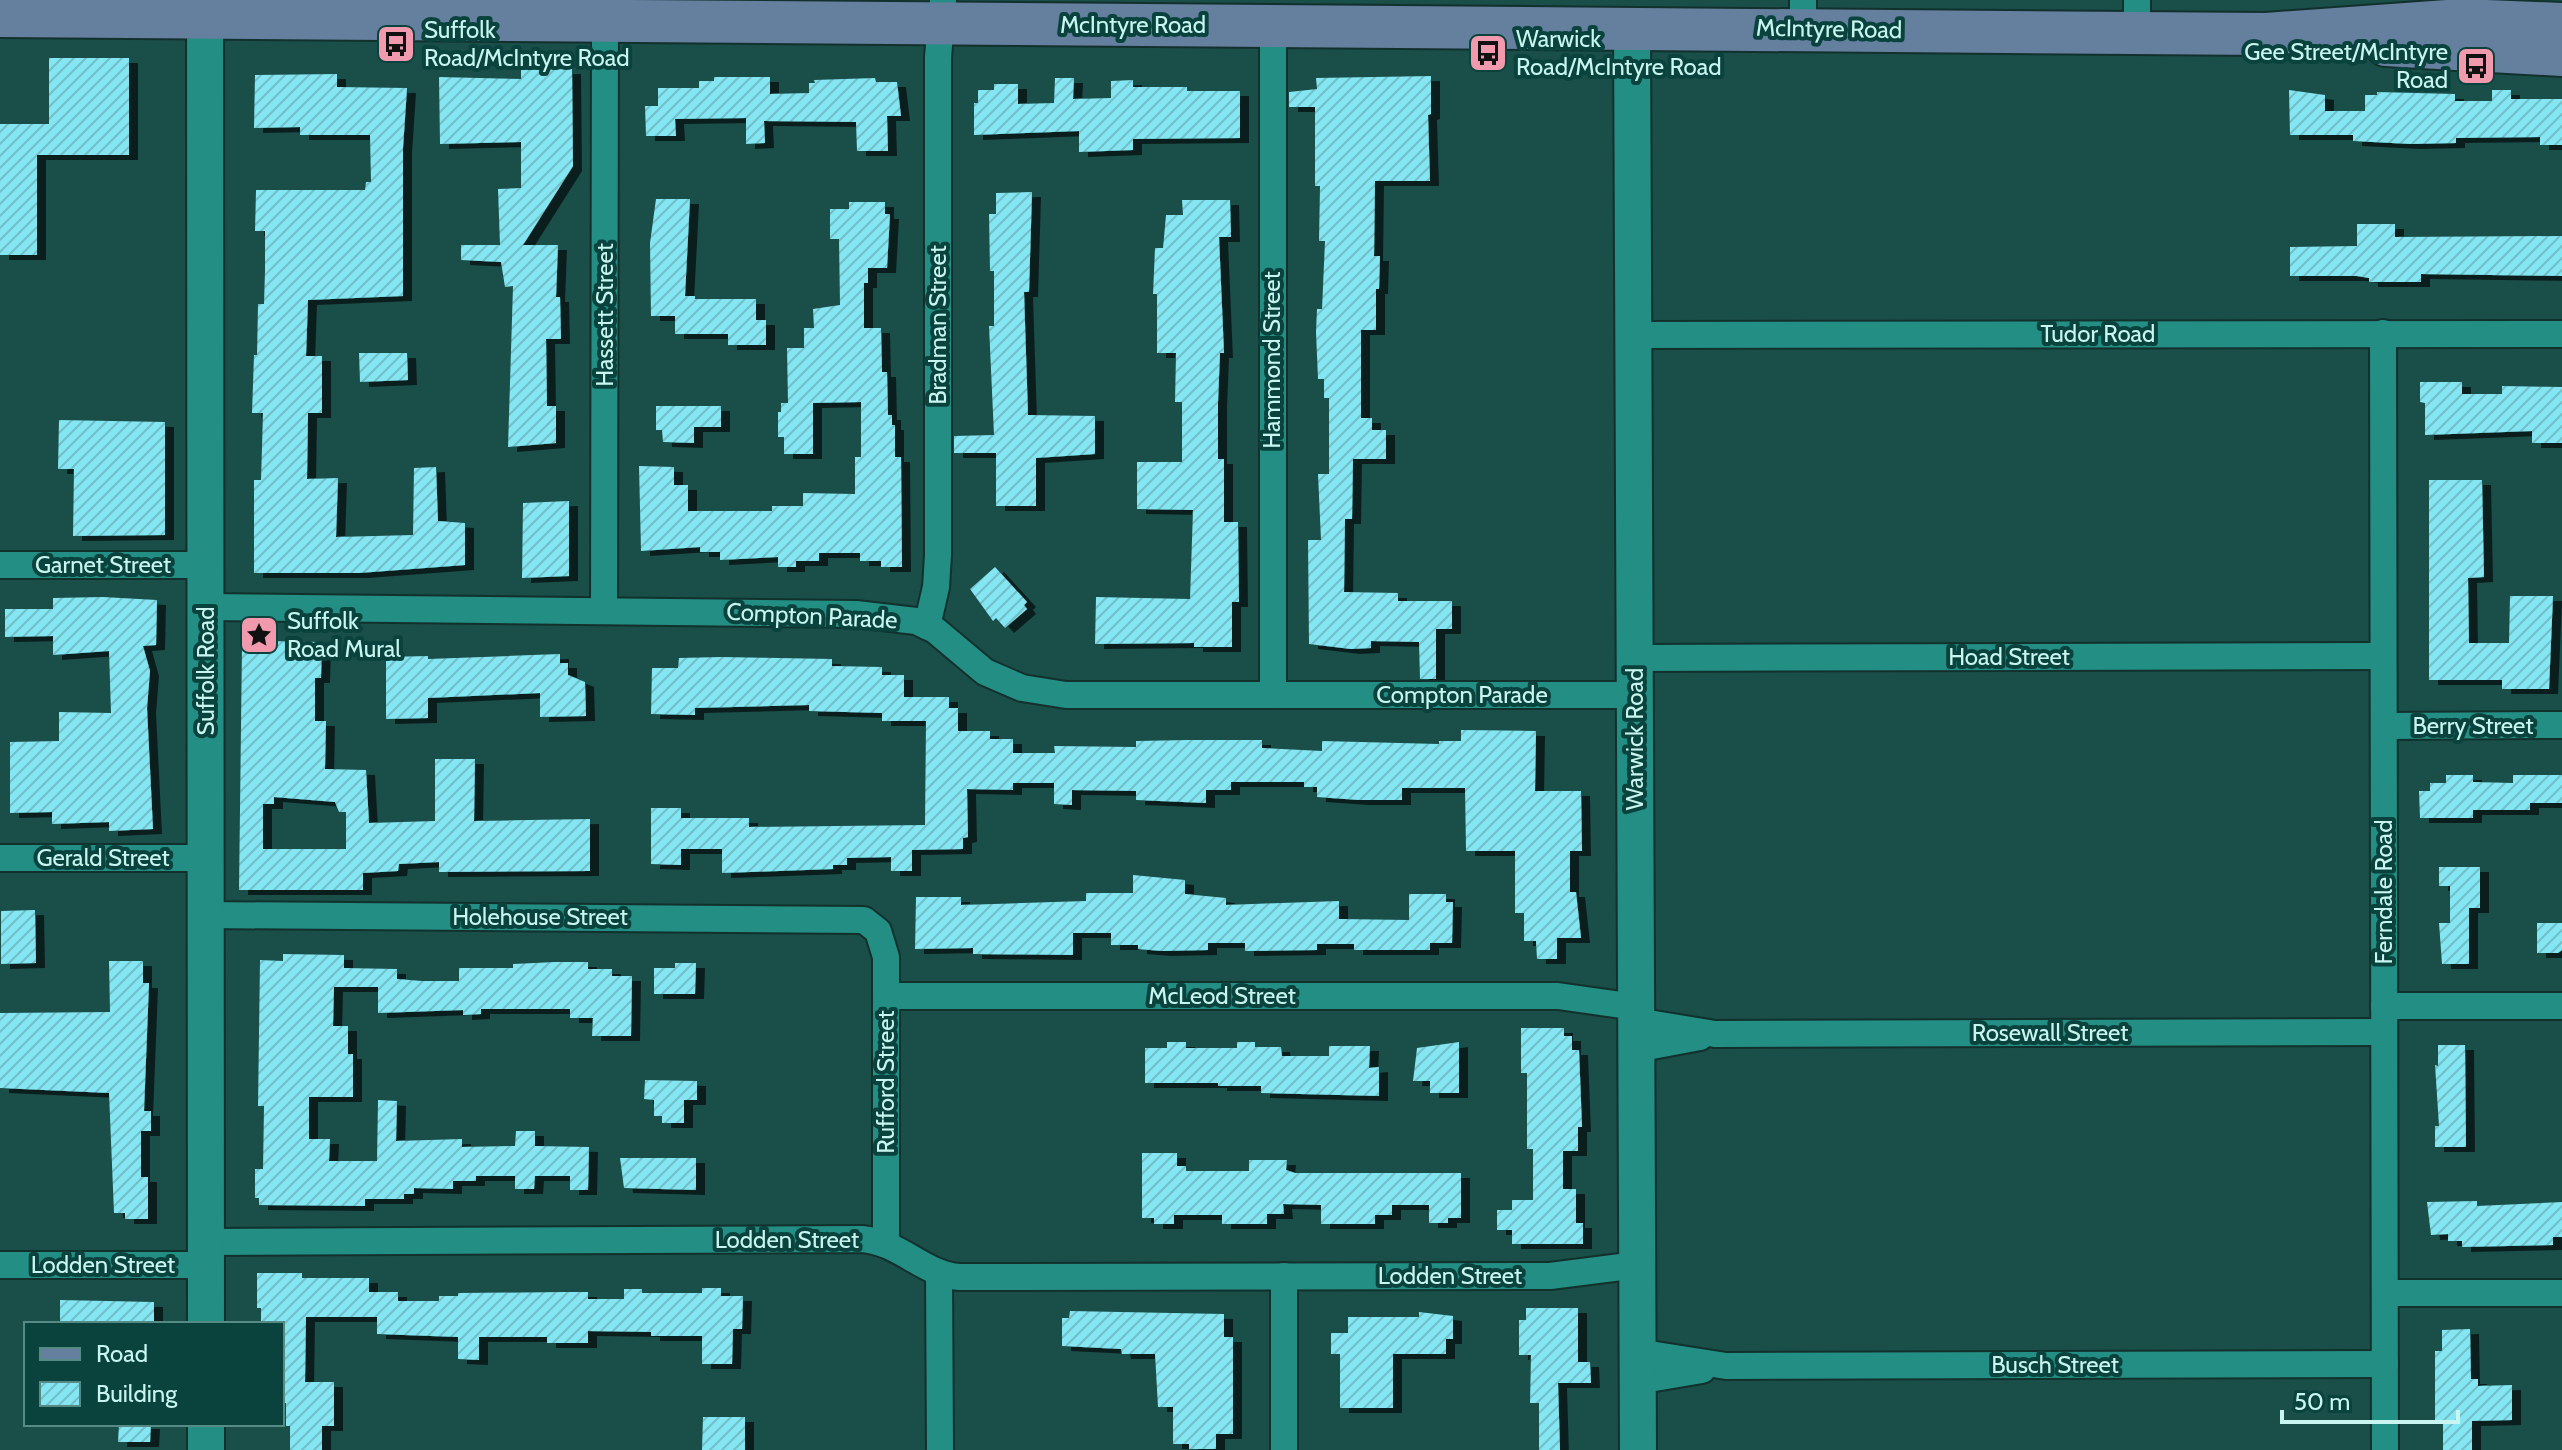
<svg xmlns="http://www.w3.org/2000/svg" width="2562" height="1450" viewBox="0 0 2562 1450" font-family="Cabin,sans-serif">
	<defs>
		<pattern id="building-hatch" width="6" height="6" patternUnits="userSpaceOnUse" patternTransform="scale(2)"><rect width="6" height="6" fill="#84e6f2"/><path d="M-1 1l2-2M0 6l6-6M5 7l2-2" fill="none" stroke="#72bfc8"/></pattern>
		<filter id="shadow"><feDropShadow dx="9" dy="5" stdDeviation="0" flood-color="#0009"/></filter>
	</defs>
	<rect width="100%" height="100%" fill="#194e49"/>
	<g fill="url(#building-hatch)" fill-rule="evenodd" filter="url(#shadow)">
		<polygon points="49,58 129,58 129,155 37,155 37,255 0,255 0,124 49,124"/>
		<polygon points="572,69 573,166 523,245 558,245 556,297 560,297 561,339 546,339 547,406 556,406 556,443 508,447 513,286 505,287 501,262 461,260 461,245 500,245 498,189 521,188 521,142 440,144 439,77 521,79 521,70"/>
		<polygon points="337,74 337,87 407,88 403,148 403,296 308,300 306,356 322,356 322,413 308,413 307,479 338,478 336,537 413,535 414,468 436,467 438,521 465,523 465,565 359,573 254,573 254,480 261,480 263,413 252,413 254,355 257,355 258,304 264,304 265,271 265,231 255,231 256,190 365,190 366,182 371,182 370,135 300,135 300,127 254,128 255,75"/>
		<polygon points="1431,76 1431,114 1428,115 1430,181 1375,181 1374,256 1380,256 1379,289 1376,289 1376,330 1361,330 1361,418 1372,418 1372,430 1386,430 1386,459 1353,459 1352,519 1345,519 1344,592 1398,593 1398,601 1452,601 1452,629 1436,629 1436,679 1420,679 1419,642 1371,641 1371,648 1351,649 1309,644 1308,540 1321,540 1318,474 1329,474 1329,398 1324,398 1324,379 1318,379 1316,332 1317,309 1322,309 1325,241 1319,241 1320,186 1315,186 1315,107 1289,107 1289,92 1317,89 1316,78"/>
		<polygon points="714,77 770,77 770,94 809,93 809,83 815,83 814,80 875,78 876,82 897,82 901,116 887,116 888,151 857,151 856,122 764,121 765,143 746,144 746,118 675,119 676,136 646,136 645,106 658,106 658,88 699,88 699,81 714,81"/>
		<polygon points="1055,78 1074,78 1073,99 1111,98 1111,81 1133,80 1133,87 1187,87 1187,91 1240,91 1240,138 1133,139 1133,150 1079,152 1079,131 974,135 974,103 978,103 978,90 994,90 994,84 1018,84 1018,104 1054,103"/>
		<polygon points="2289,90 2325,95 2325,111 2365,111 2365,95 2377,95 2377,92 2455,94 2455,101 2492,101 2492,90 2511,90 2511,99 2562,99 2562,145 2540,145 2540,137 2456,138 2456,143 2411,144 2353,141 2353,135 2290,135"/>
		<polygon points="1032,192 1029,292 1024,292 1028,415 1095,416 1095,454 1036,458 1036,506 996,506 996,453 954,453 954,436 994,435 989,326 994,326 994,271 990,271 989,214 996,214 996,193"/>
		<polygon points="656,199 690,199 685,296 695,296 695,299 756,299 756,320 766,320 766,345 728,345 728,334 675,334 675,316 651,316 650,243"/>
		<polygon points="1182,200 1230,200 1231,237 1219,237 1224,353 1220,353 1218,402 1218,459 1224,459 1224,522 1238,522 1239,602 1232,602 1232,647 1194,647 1194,643 1095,644 1096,597 1190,599 1193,510 1137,509 1137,462 1182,462 1182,402 1175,402 1176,353 1157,353 1157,294 1153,294 1155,248 1163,248 1166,215 1183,215"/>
		<polygon points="849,202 885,202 885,214 890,214 887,268 868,268 868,283 864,283 864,328 881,328 882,372 887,372 888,415 892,415 892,425 895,425 895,457 901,457 902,567 881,567 881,561 860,561 860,553 819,553 819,561 796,561 796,567 778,567 778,557 720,560 720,552 700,552 700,547 641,551 639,466 674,467 674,485 688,485 688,511 772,511 772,506 803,506 803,493 855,494 855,457 861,457 861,402 813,403 813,454 784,454 784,437 778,437 778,412 781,412 781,403 788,403 787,348 804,348 804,328 814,328 813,309 840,305 839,239 830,239 830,209 849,209"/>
		<polygon points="2357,224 2395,224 2395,237 2562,236 2562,276 2421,274 2421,282 2369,282 2369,278 2357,276 2290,276 2290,247 2357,246"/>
		<polygon points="359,353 407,353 408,380 360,382"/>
		<polygon points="2420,382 2462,382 2462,394 2502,394 2502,386 2562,387 2562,443 2532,443 2532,431 2425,435 2425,403 2420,402"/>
		<polygon points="656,406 721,406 721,427 694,427 694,443 663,442 662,430 656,430"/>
		<polygon points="59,420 165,422 165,535 73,536 74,469 58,469"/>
		<polygon points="2429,480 2482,480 2484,577 2468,578 2469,643 2509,643 2510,596 2553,596 2549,689 2502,689 2502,680 2429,680"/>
		<polygon points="569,501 569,576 522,578 523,503"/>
		<polygon points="995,567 1027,602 1024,605 1027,609 1005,628 996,618 993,621 970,589"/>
		<polygon points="103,597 157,600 156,645 143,646 150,671 147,708 153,829 109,831 109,822 52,824 52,812 10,813 10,742 59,741 59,712 111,713 109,651 53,655 53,636 5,637 5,609 53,609 53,598"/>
		<path d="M252 635H265V641L322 642 321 678H315V721H326L325 769 366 770 369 823 435 821V759H475L474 821 590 819V871L439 872V862L399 864 398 871 363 873V890H239L242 645ZM274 797 335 802 339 812H346V849H263V804H274Z"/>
		<polygon points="560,654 560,663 568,663 568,675 585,682 586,716 540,717 540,693 428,698 428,718 386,719 386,657 428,656 428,659"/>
		<polygon points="721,657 832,659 832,666 882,667 882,675 904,675 904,697 949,697 949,708 958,708 958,731 990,731 990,739 1013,739 1013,753 1055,753 1054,746 1136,747 1136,741 1188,740 1262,740 1262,748 1322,751 1322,741 1439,744 1439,741 1461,741 1461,730 1536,731 1535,791 1581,791 1582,851 1570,851 1570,892 1576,892 1581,938 1557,938 1557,959 1537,959 1536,941 1524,941 1524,913 1515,913 1515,851 1466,851 1465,788 1402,788 1402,800 1359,800 1317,797 1317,787 1304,787 1304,782 1231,782 1231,790 1206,790 1206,803 1136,800 1136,791 1072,790 1072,805 1054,804 1054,783 1013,783 1013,790 967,789 968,837 963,838 963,849 912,850 912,871 891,871 891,857 847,858 847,865 833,865 833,869 722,873 722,849 681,849 681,865 651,864 651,808 681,808 681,818 749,818 749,827 925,825 926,721 882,721 882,713 809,711 809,705 695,708 695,715 651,714 652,668 678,668 679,658"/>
		<polygon points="2446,775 2473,775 2473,782 2513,783 2513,775 2562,775 2562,803 2530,803 2530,810 2473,810 2473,818 2420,818 2419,791 2430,791 2430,783 2446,783"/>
		<polygon points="2439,867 2480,867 2480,908 2469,908 2469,964 2442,964 2439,923 2450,923 2450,886 2439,886"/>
		<polygon points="1133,875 1185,880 1185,894 1226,898 1226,905 1339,901 1339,919 1409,920 1409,894 1446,894 1446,902 1453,902 1452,943 1430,943 1430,950 1354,950 1354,944 1317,944 1317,950 1245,951 1245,943 1208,943 1208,950 1162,951 1138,949 1138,945 1111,945 1111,933 1073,933 1073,955 973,954 973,948 915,949 916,897 961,897 961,905 1086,901 1086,893 1133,893"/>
		<polygon points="35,910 36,963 1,964 1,911"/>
		<polygon points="2537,923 2562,923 2562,950 2558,953 2537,953"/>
		<polygon points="283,954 344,955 344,968 397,969 397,979 422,981 459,981 459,968 513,968 513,964 555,962 588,962 588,969 612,969 612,976 632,976 631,1036 592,1036 593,1018 570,1018 570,1009 481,1009 481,1014 463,1015 463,1010 378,1013 378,987 334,987 333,1026 348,1026 348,1054 353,1054 353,1097 309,1097 309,1139 330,1139 329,1161 377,1161 378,1100 397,1101 396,1141 462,1139 462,1147 515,1146 516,1131 535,1131 535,1146 589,1147 588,1190 570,1190 570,1176 535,1176 534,1189 515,1189 515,1176 476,1176 476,1181 453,1181 453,1189 414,1188 414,1194 404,1194 404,1199 365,1199 365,1206 259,1205 259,1198 255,1198 255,1169 263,1169 264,1106 258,1106 260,960 283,961"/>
		<polygon points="109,961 143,961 143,983 149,983 144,1111 151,1111 151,1131 141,1131 141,1177 148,1177 148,1219 125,1219 125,1213 114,1213 109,1093 0,1088 0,1013 110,1012"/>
		<polygon points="675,963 696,963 695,994 654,994 654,968 675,968"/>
		<polygon points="1521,1028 1564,1028 1564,1036 1572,1036 1572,1050 1579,1050 1582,1127 1578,1127 1578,1151 1563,1151 1563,1189 1576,1189 1576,1223 1583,1223 1583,1244 1512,1244 1512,1230 1497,1230 1497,1210 1512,1210 1512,1200 1533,1200 1533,1149 1527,1149 1527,1073 1521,1073"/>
		<polygon points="1167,1042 1186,1042 1186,1048 1237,1048 1237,1042 1255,1042 1255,1047 1281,1047 1282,1056 1329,1056 1329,1046 1370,1046 1369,1068 1379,1067 1379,1096 1261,1093 1261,1086 1218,1086 1218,1083 1145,1083 1145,1048 1167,1048"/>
		<polygon points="1459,1042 1459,1093 1430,1093 1430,1081 1413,1081 1417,1048"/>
		<polygon points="2438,1045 2465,1045 2466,1147 2435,1147 2435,1126 2439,1126 2435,1065 2438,1066"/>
		<polygon points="645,1080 697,1081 697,1100 684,1100 684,1123 662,1123 662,1116 654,1116 654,1100 644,1099"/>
		<polygon points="1142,1153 1177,1153 1177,1166 1186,1166 1186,1171 1249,1171 1249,1160 1287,1160 1286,1170 1295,1173 1461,1173 1461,1218 1448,1218 1448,1223 1429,1223 1429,1205 1392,1205 1392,1215 1375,1215 1375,1224 1321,1224 1321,1205 1283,1204 1284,1214 1267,1214 1267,1224 1222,1224 1222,1215 1174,1215 1174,1224 1154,1224 1154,1218 1142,1218"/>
		<polygon points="620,1158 696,1158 696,1190 624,1188"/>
		<polygon points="2477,1201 2477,1206 2562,1202 2562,1237 2553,1237 2553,1245 2462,1247 2462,1241 2448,1241 2448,1234 2431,1235 2427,1202"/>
		<polygon points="257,1273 302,1273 302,1278 369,1278 369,1292 398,1292 398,1301 439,1301 439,1296 458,1296 458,1293 566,1292 588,1292 588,1299 624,1299 624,1289 642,1289 642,1293 702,1293 702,1288 721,1288 721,1296 743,1296 742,1329 733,1329 732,1364 702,1364 702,1336 651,1336 651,1332 588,1331 588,1343 547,1343 547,1337 479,1337 479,1360 458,1359 458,1337 377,1334 377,1317 306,1317 305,1382 334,1382 334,1426 322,1426 322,1450 290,1450 290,1426 286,1426 286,1403 282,1403 282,1322 261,1321 261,1308 257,1308"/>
		<polygon points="60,1300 154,1302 154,1324 60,1324"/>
		<polygon points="1526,1308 1578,1308 1578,1362 1590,1362 1591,1383 1558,1383 1560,1450 1539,1450 1539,1403 1530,1403 1531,1355 1519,1355 1519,1320 1526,1320"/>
		<polygon points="1070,1311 1224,1314 1224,1337 1233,1337 1233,1434 1216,1434 1216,1449 1189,1449 1189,1444 1173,1444 1173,1407 1158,1407 1155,1354 1122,1354 1121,1349 1062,1346 1062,1318 1069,1318"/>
		<polygon points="1419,1312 1453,1316 1453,1339 1446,1339 1446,1354 1393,1354 1393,1408 1340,1408 1340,1354 1331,1354 1331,1333 1348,1333 1348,1317 1419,1317"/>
		<polygon points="2470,1329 2471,1379 2478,1379 2478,1386 2512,1385 2512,1420 2472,1421 2472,1450 2443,1450 2443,1421 2435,1421 2435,1351 2442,1351 2442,1330"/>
		<polygon points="703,1417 745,1417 745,1450 702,1450"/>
		<polygon points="119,1424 151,1424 150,1442 118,1442"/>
	</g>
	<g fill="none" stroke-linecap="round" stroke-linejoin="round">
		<g stroke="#12312d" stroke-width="30">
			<g id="street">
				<polyline points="2137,0 2137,32"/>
				<polyline points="1803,29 1803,0"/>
				<polyline points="2383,333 2385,1450"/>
				<polyline points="1634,335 2562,334"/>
				<polyline points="0,565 206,565"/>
				<polyline points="206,607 856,614 916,621 935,630 985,672 1022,688 1066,695 1636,695"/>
				<polyline points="604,610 605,21"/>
				<polyline points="927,626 936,587 938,555 938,57 943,0"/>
				<polyline points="1635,658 2383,656"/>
				<polyline points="1273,694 1273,26"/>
				<polyline points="2384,726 2562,725"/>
				<polyline points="0,858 206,858"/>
				<polyline points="206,915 864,920 878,931 886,957 886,1243"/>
				<polyline points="886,996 1558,996 1636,1007"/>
				<polyline points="2384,1006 2562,1006"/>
				<polyline points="1636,1021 1715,1034 2384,1032"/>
				<polyline points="1636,1049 1700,1037"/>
				<path d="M207 1242 862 1239C900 1242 923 1274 959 1277L1550 1276 1637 1265"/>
				<polyline points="0,1265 206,1265"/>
				<polyline points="939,1274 940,1450"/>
				<polyline points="2386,1293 2562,1293"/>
				<polyline points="1637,1352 1726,1366 2385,1364"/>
				<polyline points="1637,1381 1702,1370"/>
				<polyline points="1284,1450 1284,1276"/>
			</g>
		</g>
		<g stroke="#12312d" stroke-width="40">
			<g id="secondary">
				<polyline points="205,17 206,1324"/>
				<polyline points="1632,28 1638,1450"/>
				<polyline points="206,1424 206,1450"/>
			</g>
		</g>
		<g stroke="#12312d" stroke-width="46">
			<g id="primary">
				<polyline points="0,16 2266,34 2461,20 2562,24"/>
				<polyline points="2386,45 2562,55"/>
			</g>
		</g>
		<use href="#street" stroke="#238e84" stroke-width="26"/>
		<use href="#secondary" stroke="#238e84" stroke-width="36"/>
		<use href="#primary" stroke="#657f9f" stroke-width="42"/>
	</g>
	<defs>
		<g id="bus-square" transform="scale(2)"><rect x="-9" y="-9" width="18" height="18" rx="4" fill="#f29aad" stroke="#0a433e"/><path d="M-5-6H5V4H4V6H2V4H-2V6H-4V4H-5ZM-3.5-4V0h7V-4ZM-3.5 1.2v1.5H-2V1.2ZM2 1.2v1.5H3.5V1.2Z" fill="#111"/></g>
		<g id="sight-square" transform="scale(2)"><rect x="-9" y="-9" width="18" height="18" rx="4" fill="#f29aad" stroke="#0a433e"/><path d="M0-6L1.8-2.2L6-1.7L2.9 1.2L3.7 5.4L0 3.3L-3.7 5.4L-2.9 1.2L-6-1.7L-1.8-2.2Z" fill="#111"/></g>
	</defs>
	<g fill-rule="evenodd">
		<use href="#bus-square" x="396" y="44"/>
		<use href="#bus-square" x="1488" y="53"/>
		<use href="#bus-square" x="2476" y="66"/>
		<use href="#sight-square" x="259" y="635"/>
	</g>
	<g text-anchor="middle" stroke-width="8" stroke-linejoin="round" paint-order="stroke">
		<g font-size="24" fill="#c8f5ef" stroke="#0a433e">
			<text x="1133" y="33">McIntyre Road</text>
			<text transform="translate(1829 29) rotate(1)" y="8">McIntyre Road</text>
			<text transform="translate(605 315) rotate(-90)" y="8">Hassett Street</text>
			<text transform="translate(938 325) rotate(-90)" y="8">Bradman Street</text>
			<text x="2098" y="342">Tudor Road</text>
			<text transform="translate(1272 360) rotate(-90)" y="8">Hammond Street</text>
			<text x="103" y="573">Garnet Street</text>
			<text transform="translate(812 616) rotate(3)" y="8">Compton Parade</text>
			<text x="2009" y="665">Hoad Street</text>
			<text transform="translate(206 671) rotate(-90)" y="8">Suffolk Road</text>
			<text x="1462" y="703">Compton Parade</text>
			<text x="2473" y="734">Berry Street</text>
			<text transform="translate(1635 739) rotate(-90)" y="8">Warwick Road</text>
			<text x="103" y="866">Gerald Street</text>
			<text transform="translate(2384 892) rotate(-90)" y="8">Ferndale Road</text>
			<text x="540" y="925">Holehouse Street</text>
			<text x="1222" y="1004">McLeod Street</text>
			<text x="2050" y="1041">Rosewall Street</text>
			<text transform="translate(886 1082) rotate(-90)" y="8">Rufford Street</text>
			<text x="787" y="1248">Lodden Street</text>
			<text x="103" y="1273">Lodden Street</text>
			<text x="1450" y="1284">Lodden Street</text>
			<text x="2055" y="1373">Busch Street</text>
		</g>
		<g font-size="24" fill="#c8f5ef" stroke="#0a433e" text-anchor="start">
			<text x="424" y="38">Suffolk<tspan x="424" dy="28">Road/McIntyre Road</tspan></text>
			<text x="1516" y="47">Warwick<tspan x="1516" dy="28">Road/McIntyre Road</tspan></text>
			<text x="2448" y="60" text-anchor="end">Gee Street/McIntyre<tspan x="2448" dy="28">Road</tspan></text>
			<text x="287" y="629">Suffolk<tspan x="287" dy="28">Road Mural</tspan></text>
		</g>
	</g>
	<rect x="24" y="1322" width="260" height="104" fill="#0a433e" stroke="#568a85" stroke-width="2"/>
	<rect x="40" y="1348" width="40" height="12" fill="#657f9f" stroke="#568a85" stroke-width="2"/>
	<text x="96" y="1362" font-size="24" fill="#c8f5ef">Road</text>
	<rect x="40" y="1382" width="40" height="24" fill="url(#building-hatch)" stroke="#568a85" stroke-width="2"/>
	<text x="96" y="1402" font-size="24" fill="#c8f5ef">Building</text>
	<path d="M2282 1410v12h176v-12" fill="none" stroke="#c8f5ef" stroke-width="4"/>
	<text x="2294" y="1410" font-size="24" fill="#c8f5ef" stroke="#0a433e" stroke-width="6" paint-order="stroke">50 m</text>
</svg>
